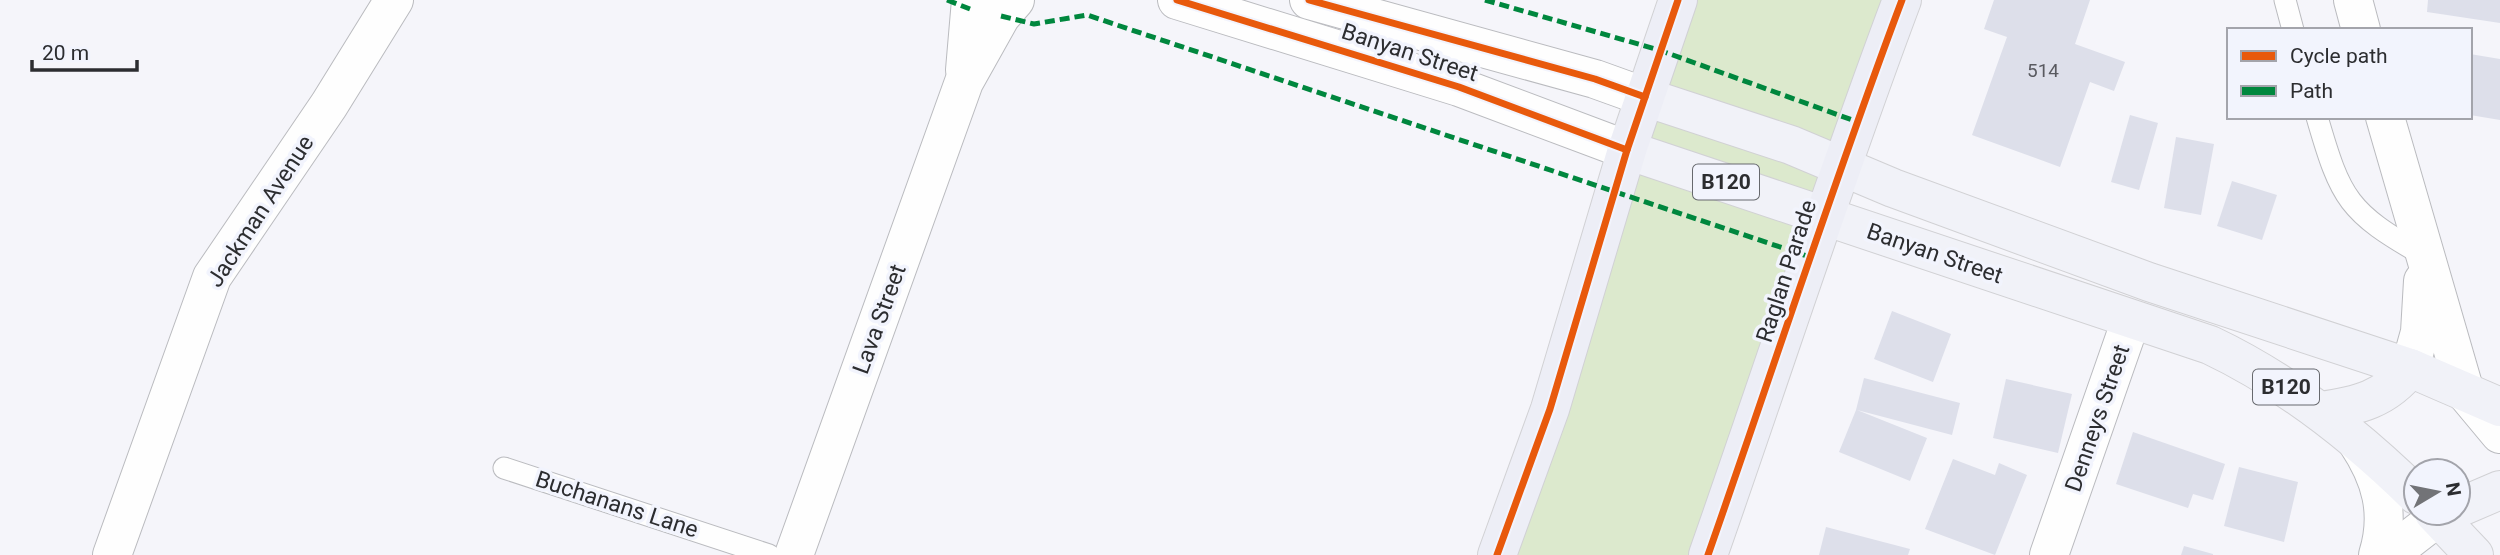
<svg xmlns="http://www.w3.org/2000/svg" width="2500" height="555" viewBox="0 0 2500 555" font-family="Roboto,sans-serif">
	<rect width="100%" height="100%" fill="#f5f5fa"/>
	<polygon fill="#dce9cd" points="1678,0 1901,0 1708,555 1490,555"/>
	<g fill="#dddfea">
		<polygon points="1994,0 2090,0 2075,44 2125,62 2114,91 2090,82 2060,167 1972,135 2007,37 1984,29"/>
		<polygon points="2428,0 2500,0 2500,23 2427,12"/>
		<polygon points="2470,54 2500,59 2500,120 2470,115"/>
		<polygon points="2130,115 2158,123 2139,190 2111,182"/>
		<polygon points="2176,137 2214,144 2201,215 2164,208"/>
		<polygon points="2232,181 2277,195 2262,240 2217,226"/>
		<polygon points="1892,311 1951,334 1933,382 1874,359"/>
		<polygon points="1864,378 1960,403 1952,435 1857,410 1927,438 1910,481 1839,452 1856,410"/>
		<polygon points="2006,379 2072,394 2058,453 1993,438"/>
		<polygon points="2133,432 2225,464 2213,500 2193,494 2188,508 2116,484"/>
		<polygon points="1953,459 1995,475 1999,463 2027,475 1995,555 1925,529"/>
		<polygon points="2239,467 2298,482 2284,542 2224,526"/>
		<polygon points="1826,527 1910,549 1908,555 1819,555"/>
		<polygon points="2184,546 2213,554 2213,555 2181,555"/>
	</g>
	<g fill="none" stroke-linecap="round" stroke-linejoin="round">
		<g stroke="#babbbf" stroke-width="23">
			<g id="service">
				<polyline points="2285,0 2293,30"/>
				<path d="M2317 117C2341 200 2348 212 2423 255"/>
				<polyline points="504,468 769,555"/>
			</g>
		</g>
		<g stroke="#babbbf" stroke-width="40">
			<g id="minor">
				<polyline points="2353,0 2361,30"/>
				<polyline points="965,70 971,0"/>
				<polyline points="2385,117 2465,392"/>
				<polyline points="2410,368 2420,332 2423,281"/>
				<path d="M2357 442C2381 478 2391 513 2378 555"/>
				<polyline points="112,555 212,277 329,105 394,0"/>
				<polyline points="794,555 964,82 1001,16 1015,0"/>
				<polyline points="2049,555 2131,320"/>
				<polyline points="2389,555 2438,517"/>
			</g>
		</g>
		<g stroke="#babbbf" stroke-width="40">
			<g id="tertiary">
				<polyline points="1177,0 1459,87 1627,150"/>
				<polyline points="1309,0 1595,79 1645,97"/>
				<polyline points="2465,392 2500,434"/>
			</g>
		</g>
		<g stroke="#d1d1d4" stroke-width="40">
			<g id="primary">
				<polyline points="1645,97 1791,145 1893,188 2149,282 2410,368 2500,407"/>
				<path d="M1627 150 2210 345C2288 382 2355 435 2416 495"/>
				<path d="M2320 411C2358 406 2386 399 2410 368"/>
				<polyline points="2458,508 2500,490"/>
				<polyline points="2434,513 2474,555"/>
			</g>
		</g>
		<g stroke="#d1d1d4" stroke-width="40">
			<g id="trunk">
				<polyline points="1497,555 1550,409 1627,150 1678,0"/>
				<path d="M1708 555C1773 370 1833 183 1902 0"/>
			</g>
		</g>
		<use href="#service" stroke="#fefefe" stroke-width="21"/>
		<use href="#minor" stroke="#fefefe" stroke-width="38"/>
		<use href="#tertiary" stroke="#fefefe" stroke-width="38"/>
		<use href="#primary" stroke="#f1f2f8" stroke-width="38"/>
		<use href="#trunk" stroke="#edeef6" stroke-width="38"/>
		<g stroke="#00873e" stroke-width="5" stroke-dasharray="10 5" stroke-linecap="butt">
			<polyline points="947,0 970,9"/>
			<polyline points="1485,0 1659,50 1855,121"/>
			<polyline points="1001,16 1034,24 1087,15 1813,258"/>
		</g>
		<g stroke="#f2f4fd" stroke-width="11">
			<g id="cycleway">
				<polyline points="1177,0 1459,87 1627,150"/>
				<polyline points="1309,0 1595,79 1645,97"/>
				<polyline points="1497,555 1550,409 1627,150 1678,0"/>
				<path d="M1708 555C1773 370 1833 183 1902 0"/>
			</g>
		</g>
		<use href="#cycleway" stroke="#e8590c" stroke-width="7"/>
	</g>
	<g text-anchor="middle" stroke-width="7" stroke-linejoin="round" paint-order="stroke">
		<g font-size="19" fill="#595a60">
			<text x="2043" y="77">514</text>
		</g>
		<g fill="#f2f4fd" stroke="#67696e" stroke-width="2">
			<rect x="1693" y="164.5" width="66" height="35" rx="5"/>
			<rect x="2253" y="369.5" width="66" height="35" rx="5"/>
		</g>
		<g font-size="21" font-weight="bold" fill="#2c2d30">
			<text x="1726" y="189">B120</text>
			<text x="2286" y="394">B120</text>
		</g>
		<g font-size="23" fill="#2c2d30" stroke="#f2f4fd">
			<text transform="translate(1410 52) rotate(18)" y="8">Banyan Street</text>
			<text transform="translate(260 211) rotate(-57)" y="8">Jackman Avenue</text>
			<text transform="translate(1935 253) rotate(19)" y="8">Banyan Street</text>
			<text transform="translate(1786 271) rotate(-72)" y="8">Raglan Parade</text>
			<text transform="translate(879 319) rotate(-70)" y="8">Lava Street</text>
			<text transform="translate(2097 418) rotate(-71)" y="8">Denneys Street</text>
			<text transform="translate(617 504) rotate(18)" y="8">Buchanans Lane</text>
		</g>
	</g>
	<rect x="2227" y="28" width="245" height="91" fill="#f2f4fd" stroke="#a3a4ab" stroke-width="2"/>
	<rect x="2241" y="51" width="35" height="10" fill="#e8590c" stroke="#a3a4ab" stroke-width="2"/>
	<text x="2290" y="63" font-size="21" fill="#2c2d30">Cycle path</text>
	<rect x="2241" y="86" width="35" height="10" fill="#00873e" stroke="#a3a4ab" stroke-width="2"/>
	<text x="2290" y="98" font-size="21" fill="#2c2d30">Path</text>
	<g transform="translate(2437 492) rotate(80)"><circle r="33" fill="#f2f4fd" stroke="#a3a4ab" stroke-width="2"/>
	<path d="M0-5L12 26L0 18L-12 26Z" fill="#727377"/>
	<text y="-10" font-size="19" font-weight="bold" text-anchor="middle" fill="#2c2d30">N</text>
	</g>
	<path d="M32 60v10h105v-10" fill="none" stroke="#2c2d30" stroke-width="3.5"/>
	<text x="42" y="60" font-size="21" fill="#2c2d30" stroke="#f2f4fd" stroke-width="5" paint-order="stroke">20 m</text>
</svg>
